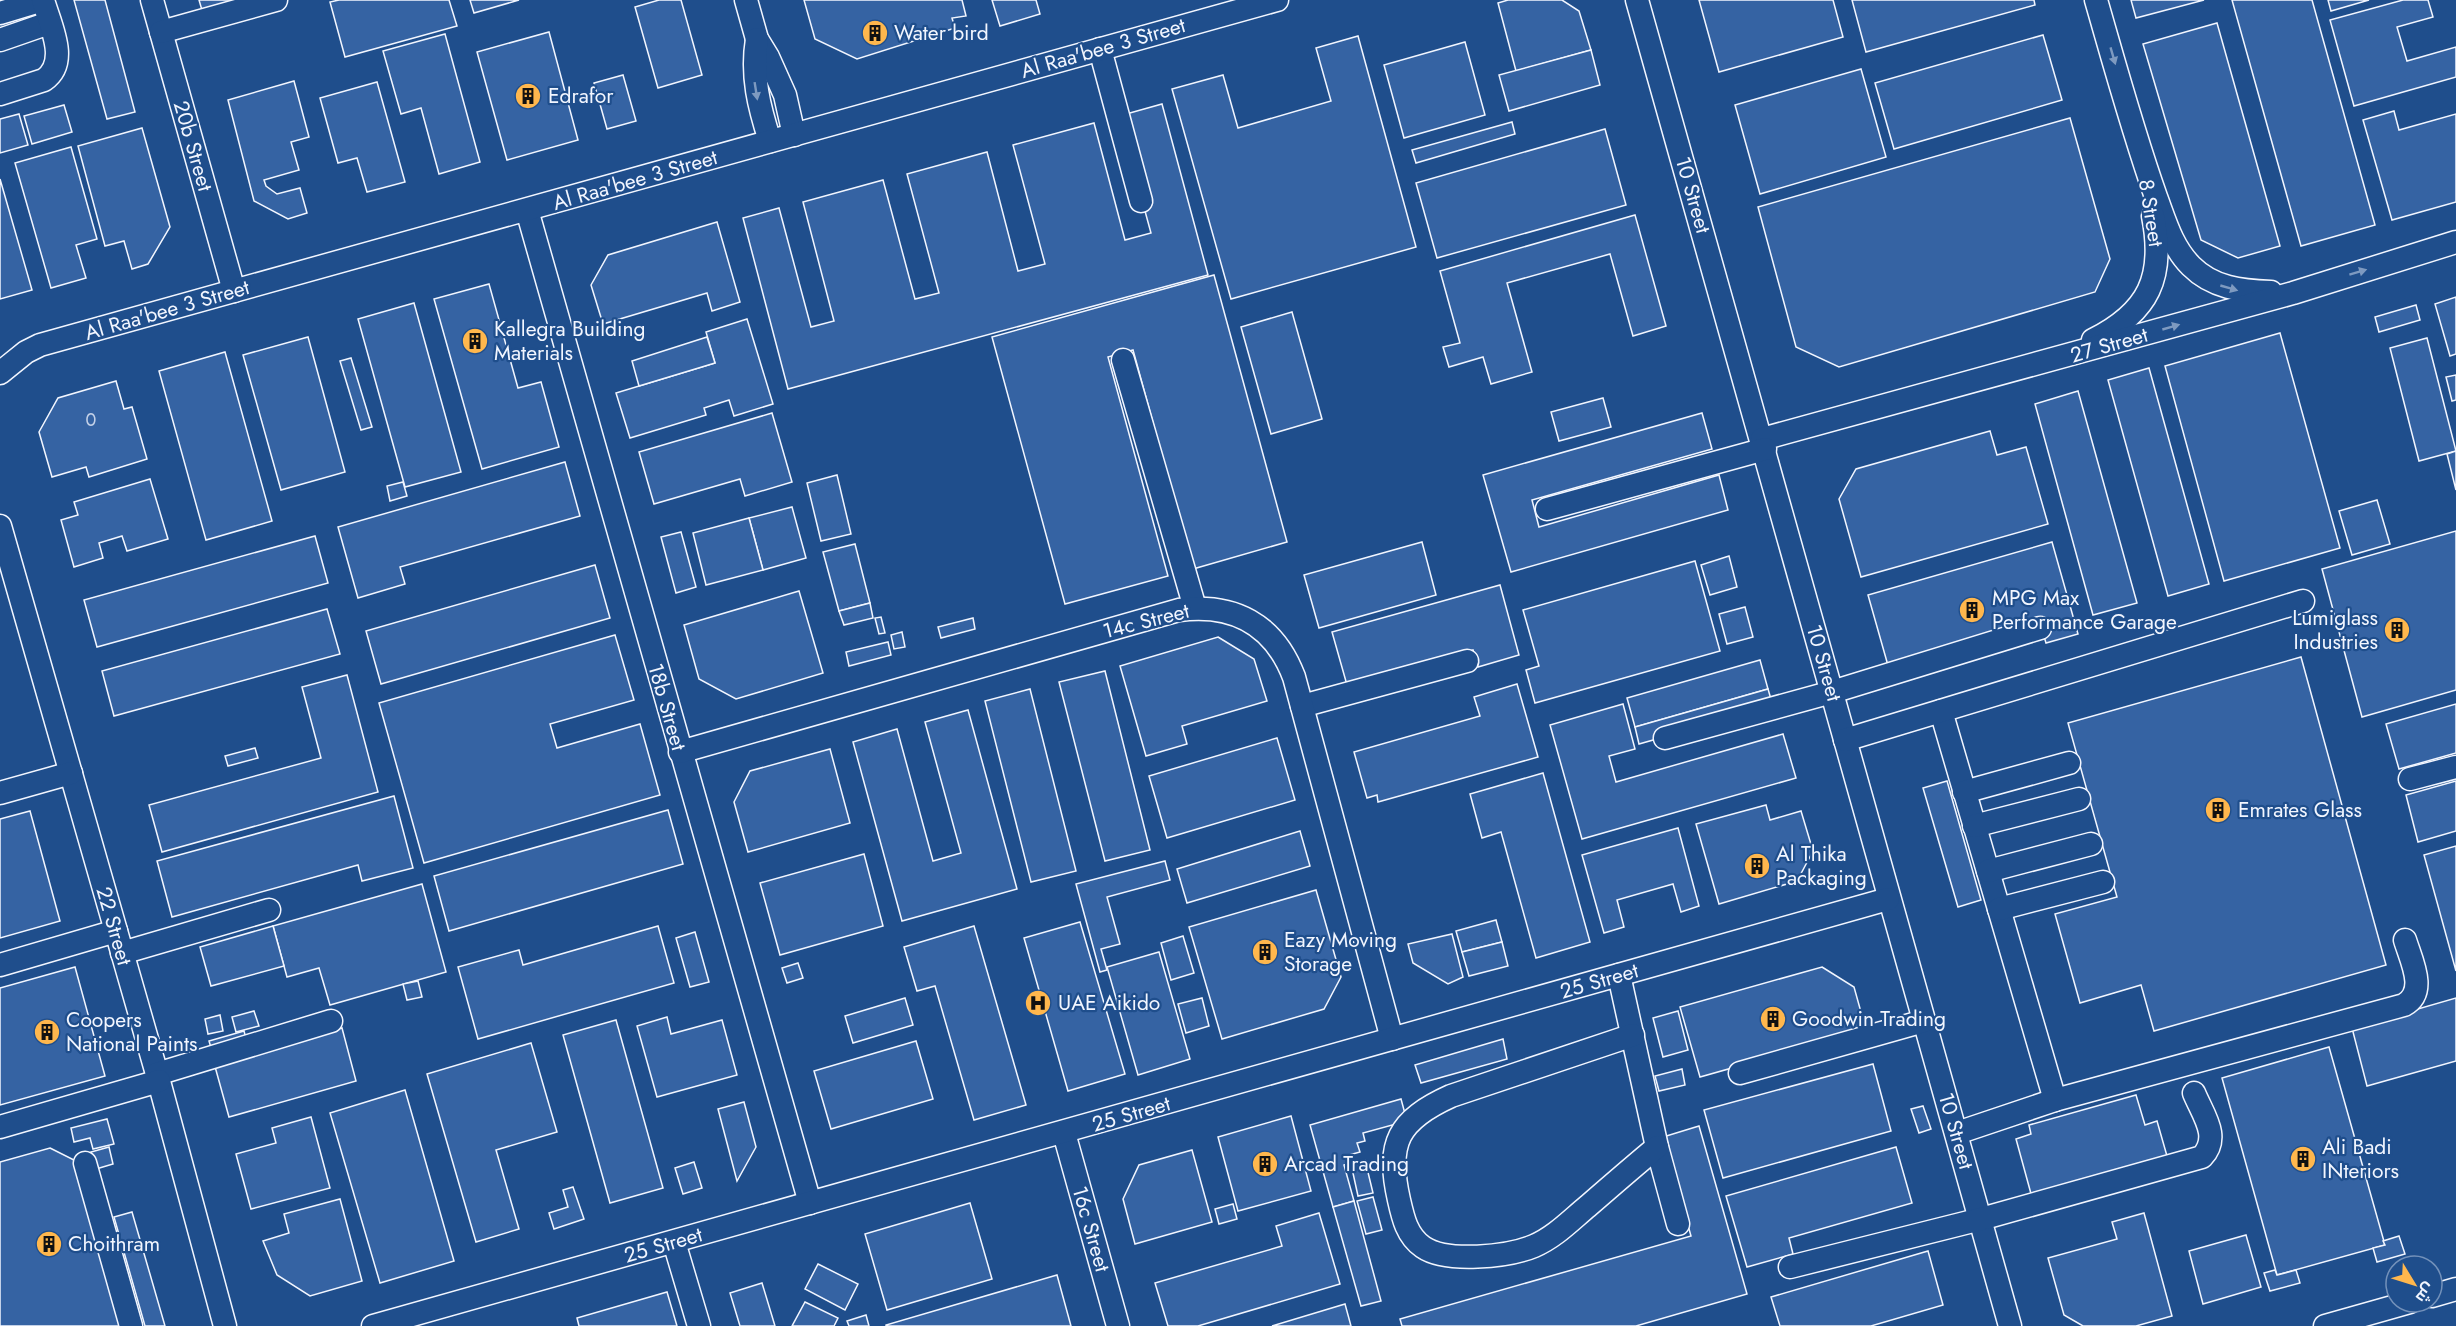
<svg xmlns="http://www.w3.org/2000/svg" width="2456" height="1326" viewBox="0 0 2456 1326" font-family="Jost,Cairo,sans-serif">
	<rect width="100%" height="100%" fill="#1f4e8c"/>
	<g fill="#3563a3" stroke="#f2f6ff" stroke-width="1.5">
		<polygon points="74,0 105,0 135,112 107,119"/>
		<polygon points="199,0 263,0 204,17"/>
		<polygon points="339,0 449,0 457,26 345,57 330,2"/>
		<polygon points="470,0 519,0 474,13"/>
		<polygon points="659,0 681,0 702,75 658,88 635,7"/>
		<polygon points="804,0 962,0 966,16 952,18 955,28 857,59 815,39"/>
		<polygon points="992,0 1036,0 1040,14 1000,26"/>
		<polygon points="1508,0 1562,0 1579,11 1591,50 1516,71 1498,3"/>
		<polygon points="1699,0 1833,0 1843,37 1719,72"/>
		<polygon points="1852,0 2034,0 2035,5 1866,52"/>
		<polygon points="2131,0 2204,0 2136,18"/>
		<polygon points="2232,0 2312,0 2375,225 2301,246"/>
		<polygon points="2328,0 2369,0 2331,11"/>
		<polygon points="2403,0 2428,0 2433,17 2397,27 2407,61 2456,47 2456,77 2354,106 2330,20"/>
		<polygon points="2217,23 2280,246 2238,258 2201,240 2143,44"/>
		<polygon points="549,32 578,140 507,160 477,52"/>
		<polygon points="445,34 480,162 439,174 421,108 401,114 383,51"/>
		<polygon points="2043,35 2062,100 1894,149 1875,83"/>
		<polygon points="1358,36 1416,247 1231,299 1172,89 1223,75 1238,128 1331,101 1316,48"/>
		<polygon points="1465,42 1485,115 1404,138 1384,65"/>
		<polygon points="1591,50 1600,85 1509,111 1499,75"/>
		<polygon points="1861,69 1886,157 1760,194 1735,105"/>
		<polygon points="623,75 636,121 607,129 594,83"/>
		<polygon points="294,81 309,137 291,142 299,170 264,180 266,186 277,194 300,188 307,213 288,219 254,201 228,100"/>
		<polygon points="377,82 405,182 367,192 357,158 338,163 320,98"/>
		<polygon points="1162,104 1208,275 788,389 743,218 779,208 811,327 834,321 803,202 883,180 915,299 939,293 907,174 987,152 1018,271 1045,264 1013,145 1094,123 1125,240 1151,233 1119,116"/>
		<polygon points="64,105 72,132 32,144 24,116"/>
		<polygon points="2394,111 2399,130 2456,114 2456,202 2392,220 2363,120"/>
		<polygon points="19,114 28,145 0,153 0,119"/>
		<polygon points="2070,118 2110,259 2095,292 1839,367 1796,347 1758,207"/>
		<polygon points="1512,122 1515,134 1416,163 1412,150"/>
		<polygon points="142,128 170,227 148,264 132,269 124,241 105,246 78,146"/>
		<polygon points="1605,129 1626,205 1437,258 1416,183"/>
		<polygon points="71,147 97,239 76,245 86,278 51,288 15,163"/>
		<polygon points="0,179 32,290 0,299"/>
		<polygon points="1635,215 1666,326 1633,336 1610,254 1507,283 1532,372 1491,384 1483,357 1449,367 1443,347 1460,343 1440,271"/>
		<polygon points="717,222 740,302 712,311 707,293 603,324 591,285 608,255"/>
		<polygon points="1214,275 1287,542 1193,569 1133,350 1108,357 1168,576 1065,604 992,337"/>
		<polygon points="489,284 518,388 541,382 559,447 482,469 434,299"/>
		<polygon points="2456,297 2456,354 2450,356 2435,304"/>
		<polygon points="414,303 461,472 405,487 358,319"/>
		<polygon points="2416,305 2420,320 2379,332 2375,317"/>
		<polygon points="1292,312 1322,419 1271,434 1241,327"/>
		<polygon points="747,319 773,404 734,416 729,400 704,408 706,415 630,438 616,393 715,363 706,332"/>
		<polygon points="2280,333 2340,548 2224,581 2165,366"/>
		<polygon points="308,337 345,472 281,490 243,355"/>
		<polygon points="707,337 715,363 639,386 632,361"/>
		<polygon points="2427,338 2456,451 2419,461 2390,348"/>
		<polygon points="225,352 272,521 206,540 159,371"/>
		<polygon points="351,358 372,427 361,430 340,361"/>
		<polygon points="2149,368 2209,584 2168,596 2108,380"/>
		<polygon points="2456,375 2456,400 2452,401 2446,377"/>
		<polygon points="116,381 124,409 132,407 147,459 89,477 86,467 52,477 39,432 58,398"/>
		<polygon points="2078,391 2137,603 2093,615 2035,404"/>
		<polygon points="1603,398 1611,427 1559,441 1551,412"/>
		<polygon points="772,413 792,482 745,496 740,479 654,504 639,452"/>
		<polygon points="1702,413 1712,449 1532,500 1539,527 1719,475 1728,510 1511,572 1483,475"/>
		<polygon points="1990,431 1997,455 2026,447 2048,524 1861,577 1839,499 1856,469"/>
		<polygon points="2456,451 2456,490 2447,454"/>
		<polygon points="565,462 580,516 400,567 405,584 358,598 338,527"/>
		<polygon points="837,475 851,534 821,541 807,483"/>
		<polygon points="150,479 168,539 127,551 122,536 99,543 103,558 74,567 61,520 78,515 74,502"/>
		<polygon points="403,482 407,496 390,501 387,486"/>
		<polygon points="2377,500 2390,544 2352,555 2339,511"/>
		<polygon points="792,507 806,558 763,570 749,518"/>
		<polygon points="749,518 763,570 706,585 693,533"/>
		<polygon points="2456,531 2456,690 2362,717 2322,569"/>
		<polygon points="681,532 696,587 676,593 661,537"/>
		<polygon points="315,536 328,583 97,647 84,600"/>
		<polygon points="1422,542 1436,595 1319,628 1304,575"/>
		<polygon points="2052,542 2078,634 2046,643 2041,626 1889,669 1868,595"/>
		<polygon points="855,544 870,603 839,611 823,552"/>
		<polygon points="1729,556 1737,587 1710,595 1701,565"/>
		<polygon points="1695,561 1720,651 1535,703 1526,670 1539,666 1523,610"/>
		<polygon points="595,565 610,618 381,684 366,631"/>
		<polygon points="1500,585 1519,655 1478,667 1473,650 1347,685 1332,632"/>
		<polygon points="799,591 823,673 736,699 699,679 684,625"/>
		<polygon points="870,603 873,618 844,625 839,611"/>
		<polygon points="1745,607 1753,637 1727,644 1719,614"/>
		<polygon points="327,609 340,654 114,716 102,671"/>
		<polygon points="881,617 885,633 879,634 875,618"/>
		<polygon points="973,618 975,629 941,638 938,627"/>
		<polygon points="902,632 905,647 894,649 891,635"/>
		<polygon points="615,635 634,700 550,724 557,748 640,724 660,795 424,863 379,703"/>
		<polygon points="1218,637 1254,659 1267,701 1182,726 1187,744 1146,756 1120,666"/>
		<polygon points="888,642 891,655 849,666 846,652"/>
		<polygon points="2301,657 2386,965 2154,1031 2141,985 2080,1003 2055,914 2117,897 2068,723"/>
		<polygon points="1760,660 1768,689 1635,727 1627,698"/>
		<polygon points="1105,671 1150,850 1105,861 1059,682"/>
		<polygon points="347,675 378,792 162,852 149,805 321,758 302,687"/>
		<polygon points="1517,684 1538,757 1378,802 1377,795 1367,798 1354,752 1480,716 1474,697"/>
		<polygon points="1030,689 1076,871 1031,882 985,701"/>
		<polygon points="1768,689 1773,706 1639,744 1635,727"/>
		<polygon points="1623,704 1635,749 1609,756 1616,782 1783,734 1796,778 1582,839 1550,725"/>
		<polygon points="2456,704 2456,753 2399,769 2386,724"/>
		<polygon points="968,710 1017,889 902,921 853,742 897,729 933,861 961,853 925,722"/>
		<polygon points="1277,738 1295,800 1167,838 1149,776"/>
		<polygon points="255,748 258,758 228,766 225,756"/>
		<polygon points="830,749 850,823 748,852 734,802 750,771"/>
		<polygon points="1543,773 1590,942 1536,958 1501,832 1482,838 1470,794"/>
		<polygon points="1947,781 1981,900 1958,907 1923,788"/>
		<polygon points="2456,781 2456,831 2418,842 2406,795"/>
		<polygon points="394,796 413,868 362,881 358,865 172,917 157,861"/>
		<polygon points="1766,805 1770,820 1801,811 1813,851 1797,881 1719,904 1696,824"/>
		<polygon points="668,810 683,864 449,931 434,876"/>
		<polygon points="30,811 60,921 0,938 0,819"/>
		<polygon points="1678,828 1699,906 1681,912 1673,884 1617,900 1624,927 1604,933 1582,855"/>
		<polygon points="1300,831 1310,866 1187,903 1177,869"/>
		<polygon points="2456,846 2456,971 2424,855"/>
		<polygon points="864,854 883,926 780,955 760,883"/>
		<polygon points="1165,861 1170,880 1107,897 1120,944 1101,949 1107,970 1100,972 1076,884"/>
		<polygon points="422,884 446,972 330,1005 319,968 287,977 273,926"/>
		<polygon points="1316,890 1341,977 1324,1009 1222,1039 1189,927"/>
		<polygon points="1496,920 1502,942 1462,952 1456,931"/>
		<polygon points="1080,922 1125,1074 1068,1091 1024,938"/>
		<polygon points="273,926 284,966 211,986 200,947"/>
		<polygon points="658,926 674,983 478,1039 458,967 519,950 523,965"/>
		<polygon points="974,926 1026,1105 974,1120 935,986 917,991 904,947"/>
		<polygon points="695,932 709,982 690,987 676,938"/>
		<polygon points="1452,934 1463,977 1448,984 1413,963 1408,944"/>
		<polygon points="1183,936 1194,973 1171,980 1161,943"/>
		<polygon points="1502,942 1508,966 1469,976 1462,952"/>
		<polygon points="1159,952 1190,1059 1138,1075 1107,967"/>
		<polygon points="798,963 803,978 787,983 782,968"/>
		<polygon points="75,967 105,1076 0,1105 0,988"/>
		<polygon points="1822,967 1854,987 1866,1030 1700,1077 1680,1007"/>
		<polygon points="418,981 422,997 407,1000 403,984"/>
		<polygon points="905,998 913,1025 853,1043 845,1016"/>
		<polygon points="1202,998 1209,1026 1186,1033 1178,1004"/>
		<polygon points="2456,998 2456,1061 2367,1086 2352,1028"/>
		<polygon points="254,1011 259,1026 236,1032 232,1017"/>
		<polygon points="1678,1011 1688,1050 1663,1057 1653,1018"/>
		<polygon points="220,1015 223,1031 208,1034 205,1019"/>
		<polygon points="667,1017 671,1034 722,1020 737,1075 657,1097 637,1026"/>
		<polygon points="616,1020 663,1188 610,1203 563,1035"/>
		<polygon points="342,1028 356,1081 229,1117 214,1063"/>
		<polygon points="244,1031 247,1042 212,1051 209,1041"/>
		<polygon points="1503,1039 1507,1059 1421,1083 1415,1065"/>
		<polygon points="916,1041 933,1099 831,1129 814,1071"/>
		<polygon points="531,1043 557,1132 496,1150 519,1229 476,1242 427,1074"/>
		<polygon points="2329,1047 2385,1245 2277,1275 2222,1078"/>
		<polygon points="1873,1064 1891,1131 1723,1178 1704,1110"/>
		<polygon points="1682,1069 1685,1085 1659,1091 1655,1076"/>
		<polygon points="405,1090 454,1261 380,1283 330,1113"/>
		<polygon points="2136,1095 2145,1125 2157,1121 2169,1163 2033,1201 2016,1139 2031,1134 2029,1125"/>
		<polygon points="1401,1099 1407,1121 1363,1133 1365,1141 1357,1143 1360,1152 1349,1155 1351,1163 1344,1165 1354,1201 1333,1207 1310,1125"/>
		<polygon points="744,1102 756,1147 737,1181 718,1109"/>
		<polygon points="1923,1106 1931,1129 1919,1133 1911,1109"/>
		<polygon points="1291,1116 1311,1191 1238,1211 1218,1137"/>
		<polygon points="311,1117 330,1188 251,1209 236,1154 276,1143 272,1128"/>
		<polygon points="107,1119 114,1144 93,1149 90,1138 74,1142 71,1128"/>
		<polygon points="1699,1126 1747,1294 1636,1326 1402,1326 1400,1319 1691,1236 1663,1137"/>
		<polygon points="109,1147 113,1164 96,1169 91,1152"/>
		<polygon points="1896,1147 1912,1203 1789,1238 1793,1254 1747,1267 1726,1196"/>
		<polygon points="50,1148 76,1161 121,1326 0,1326 0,1162"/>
		<polygon points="1192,1150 1212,1222 1135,1244 1123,1199 1139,1165"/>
		<polygon points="1365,1160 1373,1193 1358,1196 1351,1164"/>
		<polygon points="694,1162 702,1188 683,1194 675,1168"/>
		<polygon points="573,1187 584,1219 554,1229 549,1213 568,1207 563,1190"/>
		<polygon points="1373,1197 1382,1230 1366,1234 1357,1201"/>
		<polygon points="340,1199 362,1281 310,1296 277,1275 263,1241 289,1233 284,1214"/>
		<polygon points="1354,1201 1381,1301 1361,1306 1333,1207"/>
		<polygon points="970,1203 992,1279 887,1310 865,1234"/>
		<polygon points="1233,1204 1237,1219 1219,1224 1215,1209"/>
		<polygon points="132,1212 165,1326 145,1326 114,1217"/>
		<polygon points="1319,1213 1340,1284 1198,1326 1168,1326 1155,1283 1282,1246 1276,1226"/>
		<polygon points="2144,1213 2172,1316 2136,1326 2083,1326 2064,1315 2048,1258 2117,1239 2112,1222"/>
		<polygon points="2246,1235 2261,1287 2203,1304 2189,1251"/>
		<polygon points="2399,1236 2405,1254 2377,1262 2373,1248 2385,1245 2383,1241"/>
		<polygon points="1928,1251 1943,1305 1871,1326 1780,1326 1771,1297"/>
		<polygon points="818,1264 858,1284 845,1310 805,1289"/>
		<polygon points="2275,1270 2277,1275 2296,1270 2300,1283 2270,1291 2264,1273"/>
		<polygon points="1057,1275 1071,1326 886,1326 886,1325"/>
		<polygon points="762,1283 775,1326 740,1326 730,1293"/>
		<polygon points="667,1292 677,1326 579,1326 577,1318"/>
		<polygon points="805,1302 838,1318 834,1326 792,1326"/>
		<polygon points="1345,1304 1351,1326 1272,1326"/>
		<polygon points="866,1315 869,1326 849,1326 847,1321"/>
	</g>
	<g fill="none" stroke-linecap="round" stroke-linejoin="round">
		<g stroke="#f2f6ff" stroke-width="25">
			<g id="minor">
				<polyline points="152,0 234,291"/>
				<polyline points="746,0 757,39 768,57 785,95 794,135"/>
				<polyline points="1637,0 2010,1326"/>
				<path d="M2096 0C2115 66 2133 132 2156 197 2165 221 2172 247 2191 266 2213 288 2241 291 2271 292"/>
				<polyline points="0,13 43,0"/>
				<polyline points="161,32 276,0"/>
				<path d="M757 39C751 76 759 107 770 141"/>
				<polyline points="0,40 49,23"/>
				<polyline points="1100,49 1141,201"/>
				<path d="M0 94 44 80C70 62 50 25 43 0"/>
				<polyline points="527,210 810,1203"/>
				<path d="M2093 340C2149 312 2165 277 2153 216"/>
				<polyline points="1123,360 1195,608"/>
				<polyline points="0,373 26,352 40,345 1277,0"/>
				<polyline points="1762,439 2293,293 2456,242"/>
				<polyline points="1547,509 1765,449"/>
				<polyline points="0,526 157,1074 225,1326"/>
				<polyline points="1302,706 1467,661"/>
				<polyline points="1941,711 2055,1100"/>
				<polyline points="1665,738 1832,692 2040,628"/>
				<polyline points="1845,740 2303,601"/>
				<path d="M680 752 1179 610C1234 603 1274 624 1294 677L1392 1039"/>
				<polyline points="2410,779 2456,767"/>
				<polyline points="1964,792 2069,763"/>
				<polyline points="0,793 71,773"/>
				<polyline points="1974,826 2079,799"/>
				<polyline points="1988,871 2091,844"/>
				<polyline points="1999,909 2103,882"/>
				<polyline points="122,953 269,910"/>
				<polyline points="0,965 116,931"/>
				<polyline points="1619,975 1657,1147 1678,1224"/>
				<path d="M1633 1035 1451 1096C1398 1120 1386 1143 1399 1200 1403 1218 1407 1236 1423 1247 1446 1263 1508 1257 1534 1246 1555 1237 1571 1220 1588 1206 1611 1186 1634 1166 1657 1147"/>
				<polyline points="1740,1073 1924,1021"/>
				<polyline points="157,1074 331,1021"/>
				<polyline points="0,1127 159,1081"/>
				<polyline points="1064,1133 1118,1326"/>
				<path d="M1957 1133 2055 1100 2404 1005C2428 992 2411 960 2405 940"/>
				<polyline points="85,1163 131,1326"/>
				<polyline points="674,1242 699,1326"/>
				<path d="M1790 1267 1981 1219 2202 1157C2221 1137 2203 1115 2194 1093"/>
				<polyline points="2432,1296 2456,1289"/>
				<polyline points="373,1326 1888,899"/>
				<polyline points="2325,1326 2410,1302"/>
			</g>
		</g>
		<use href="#minor" stroke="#1f4e8c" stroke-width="22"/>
	</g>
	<defs><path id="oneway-solid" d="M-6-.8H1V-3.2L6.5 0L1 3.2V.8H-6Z" transform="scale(1.5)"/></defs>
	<g fill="#7e9ac0">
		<use href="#oneway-solid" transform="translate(2113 56) rotate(74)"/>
		<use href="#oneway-solid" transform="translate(756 91) rotate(81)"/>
		<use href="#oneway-solid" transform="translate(2358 272) rotate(-17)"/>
		<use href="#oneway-solid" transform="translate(2229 288) rotate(16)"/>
		<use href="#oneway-solid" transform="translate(2171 327) rotate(-16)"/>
	</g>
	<defs>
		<g id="building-disc" transform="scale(1.35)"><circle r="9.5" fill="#ffb74d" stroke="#1f4e8c"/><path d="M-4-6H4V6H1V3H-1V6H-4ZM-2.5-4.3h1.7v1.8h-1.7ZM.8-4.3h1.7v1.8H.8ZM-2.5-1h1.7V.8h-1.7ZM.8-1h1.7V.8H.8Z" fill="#111"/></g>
		<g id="hospital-disc" transform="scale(1.35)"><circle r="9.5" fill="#ffb74d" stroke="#1f4e8c"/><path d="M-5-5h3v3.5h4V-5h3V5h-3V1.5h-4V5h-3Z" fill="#111"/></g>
	</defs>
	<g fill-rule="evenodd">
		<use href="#building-disc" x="875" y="33"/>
		<use href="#building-disc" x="528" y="96"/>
		<use href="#building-disc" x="475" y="341"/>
		<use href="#building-disc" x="1972" y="610"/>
		<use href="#building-disc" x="2397" y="630"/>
		<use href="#building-disc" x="2218" y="810"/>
		<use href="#building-disc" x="1757" y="866"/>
		<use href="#building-disc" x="1265" y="952"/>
		<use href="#hospital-disc" x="1038" y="1003"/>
		<use href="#building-disc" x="1773" y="1019"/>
		<use href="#building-disc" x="47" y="1032"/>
		<use href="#building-disc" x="2303" y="1159"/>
		<use href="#building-disc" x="1265" y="1164"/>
		<use href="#building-disc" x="49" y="1244"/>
	</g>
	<g text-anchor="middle" stroke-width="4.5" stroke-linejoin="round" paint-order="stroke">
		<g font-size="18" fill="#c3d1e8">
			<text x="91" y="426">0</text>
		</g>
		<g font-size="21" fill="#f2f6ff" stroke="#1f4e8c" text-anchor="start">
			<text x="894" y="40">Water bird</text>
			<text x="548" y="103">Edrafor</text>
			<text x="494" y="336">Kallegra Building<tspan x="494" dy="24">Materials</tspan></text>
			<text x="1992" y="605">MPG Max<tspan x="1992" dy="24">Performance Garage</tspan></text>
			<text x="2378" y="625" text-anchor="end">Lumiglass<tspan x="2378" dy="24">Industries</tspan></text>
			<text x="2238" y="817">Emrates Glass</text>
			<text x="1776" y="861">Al Thika<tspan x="1776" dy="24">Packaging</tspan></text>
			<text x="1284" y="947">Eazy Moving<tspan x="1284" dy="24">Storage</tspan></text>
			<text x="1058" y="1010">UAE Aikido</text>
			<text x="1792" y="1026">Goodwin Trading</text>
			<text x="66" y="1027">Coopers<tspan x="66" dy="24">National Paints</tspan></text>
			<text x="2322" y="1154">Ali Badi<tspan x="2322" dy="24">INteriors</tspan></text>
			<text x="1284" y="1171">Arcad Trading</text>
			<text x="68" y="1251">Choithram</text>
		</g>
		<g font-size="21" fill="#f2f6ff" stroke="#1f4e8c">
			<text transform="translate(1103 48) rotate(-16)" y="7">Al Raa'bee 3 Street</text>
			<text transform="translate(193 146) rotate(74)" y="7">20b Street</text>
			<text transform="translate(635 180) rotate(-16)" y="7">Al Raa'bee 3 Street</text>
			<text transform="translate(1693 195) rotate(74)" y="7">10 Street</text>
			<text transform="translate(2151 213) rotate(81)" y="7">8 Street</text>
			<text transform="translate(167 310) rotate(-16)" y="7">Al Raa'bee 3 Street</text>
			<text transform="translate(2109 345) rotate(-16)" y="7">27 Street</text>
			<text transform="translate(1146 621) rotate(-14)" y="7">14c Street</text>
			<text transform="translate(1824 663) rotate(74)" y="7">10 Street</text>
			<text transform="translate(667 707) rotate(74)" y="7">18b Street</text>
			<text transform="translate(114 926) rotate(74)" y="7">22 Street</text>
			<text transform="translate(1599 981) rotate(-16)" y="7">25 Street</text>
			<text transform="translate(1131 1114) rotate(-16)" y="7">25 Street</text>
			<text transform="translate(1956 1131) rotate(74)" y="7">10 Street</text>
			<text transform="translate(1091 1229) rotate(74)" y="7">16c Street</text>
			<text transform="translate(663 1245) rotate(-16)" y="7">25 Street</text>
		</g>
	</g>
	<g transform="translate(2414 1284) rotate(128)"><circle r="28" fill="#1f4e8c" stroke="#7391ba" stroke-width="1.5"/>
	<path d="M0-4.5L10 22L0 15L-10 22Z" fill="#ffb74d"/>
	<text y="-9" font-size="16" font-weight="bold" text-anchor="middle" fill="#f2f6ff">ش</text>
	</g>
</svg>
